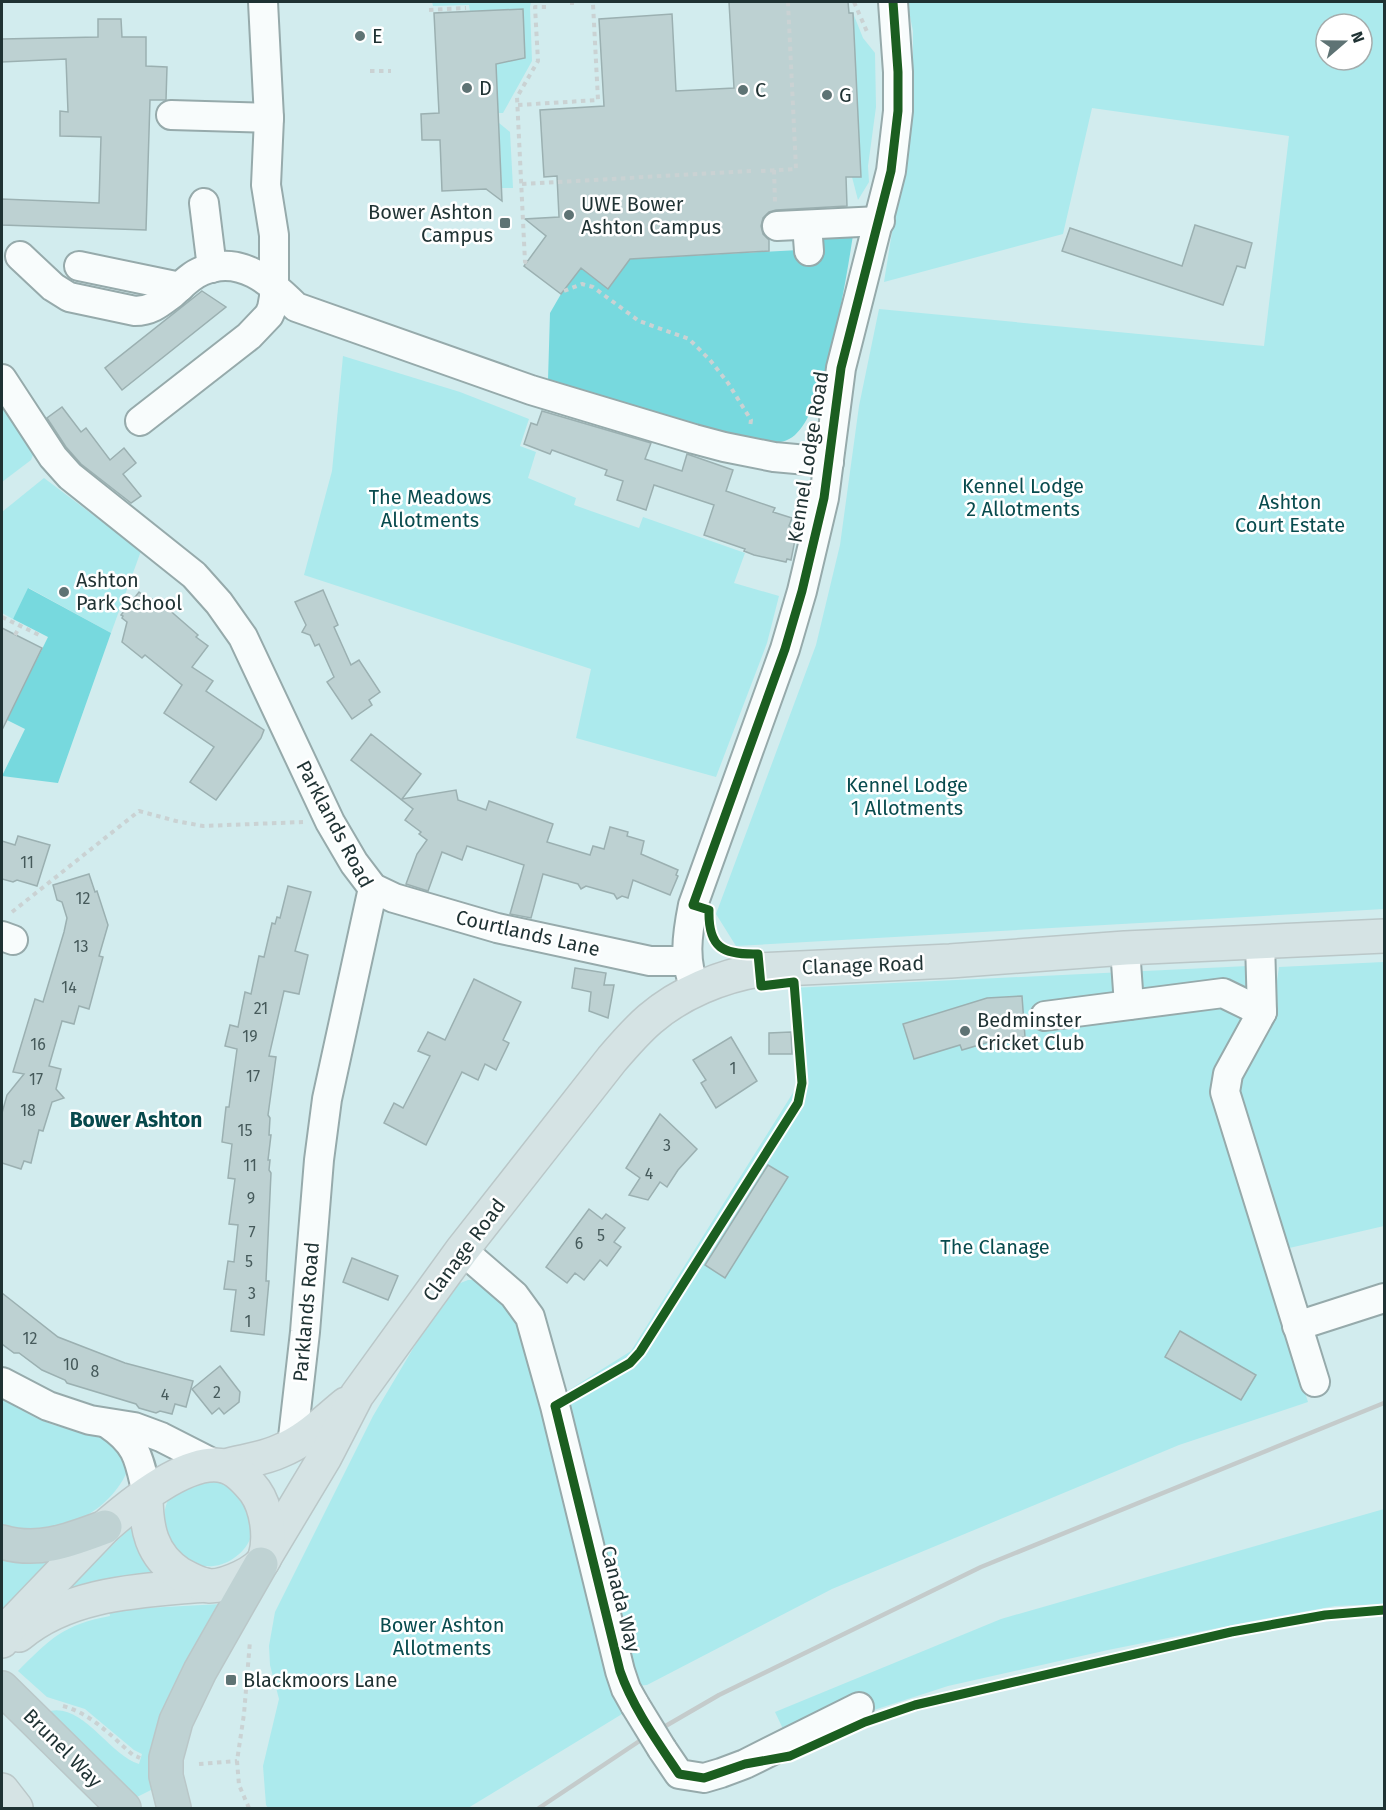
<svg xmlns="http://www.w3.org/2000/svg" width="1386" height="1810" viewBox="0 0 1386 1810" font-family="'Fira Sans',sans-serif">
	<rect width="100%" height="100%" fill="#d2ecee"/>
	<g fill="#aceaed" fill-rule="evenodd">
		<polygon points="432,2 531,2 530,7 532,61 503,113 498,113 496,64 525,58 523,9 470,11 469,5 433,6"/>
		<path d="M907 2H1384V909L736 946 716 914 816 645 840 545 859 406 879 309 1264 346 1289 136 1092 108 1063 234 884 282 913 101V31ZM1326 24H1362V60H1326Z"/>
		<polygon points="853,13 863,38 875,53 876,107 868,166 869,182 858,200 852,177 861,176"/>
		<polygon points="499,123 510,132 513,188 502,188"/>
		<polygon points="343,356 460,392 529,419 520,446 536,452 528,478 576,498 574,505 639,528 643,517 745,553 734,583 779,596 767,643 716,777 576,738 591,669 304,575 332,471"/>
		<polygon points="2,395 34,452 31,460 2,482"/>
		<polygon points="44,478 141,551 111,633 29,588 13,619 2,613 2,512"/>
		<path d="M1384 962V1226L1285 1249 1235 1097C1239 1073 1251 1062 1262 1042 1274 1019 1275 992 1279 967Z"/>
		<polygon points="1248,966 1252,1008 1212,1095 1308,1402 1179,1445 832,1589 647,1685 634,1686 561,1395 631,1351 796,1088 791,988"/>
		<polygon points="468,1280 481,1280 516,1307 627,1711 468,1808 268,1808 266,1805 263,1766 279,1699 270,1665 269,1646 275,1612 373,1416 446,1293 453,1286"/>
		<path d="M2 1399 34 1417 53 1425 113 1439 128 1470C111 1507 78 1525 39 1532 28 1533 13 1529 2 1528Z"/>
		<path d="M212 1477 245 1495C247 1506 253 1521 252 1532 251 1542 242 1553 234 1558 215 1572 187 1568 172 1549 161 1534 160 1501 177 1489 186 1483 201 1480 212 1477Z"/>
		<polygon points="1384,1509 1384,1604 1335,1606 1253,1621 1108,1650 948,1686 874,1710 792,1748 775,1712 1001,1619"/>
		<polygon points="130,1528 136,1532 166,1580 66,1591"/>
		<polygon points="2,1557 59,1557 2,1620"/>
		<path d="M221 1604 157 1787 137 1797 50 1711C84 1704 109 1755 139 1764L142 1754 134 1750 85 1709 47 1697 18 1671C51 1638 63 1625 110 1616L109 1610Z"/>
	</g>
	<g fill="#77d9de">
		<path d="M854 229C847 273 827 408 795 435 780 448 759 442 742 441L548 380 550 313 561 294 581 268 608 289 630 259 799 250 822 236Z"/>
		<polygon points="28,588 111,633 58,783 2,776 25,729 7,720 48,637 13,619"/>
	</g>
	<g fill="#bdd1d2" stroke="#9bb0b1" stroke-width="1.5">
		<polygon points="729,2 848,2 849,13 853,13 861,177 846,177 847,206 776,210 769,212 763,218 761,226 763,234 769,240 769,251 630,259 608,289 581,268 561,294 524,266 546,236 525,219 559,217 557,176 544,177 540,110 604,106 599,19 672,14 676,91 734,88"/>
		<polygon points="523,9 525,58 496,64 502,201 486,189 442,191 440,140 422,140 421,114 439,113 434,13"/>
		<polygon points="98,19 121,19 122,37 146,37 146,66 167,67 166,100 150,100 146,230 2,225 2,199 99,203 101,137 60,136 60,111 68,112 66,59 2,62 2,39 98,37"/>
		<polygon points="1195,225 1252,243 1245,268 1237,266 1223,305 1062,251 1070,228 1182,266"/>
		<polygon points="202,291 226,307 122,390 105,368"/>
		<polygon points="62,407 81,432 86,428 110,460 124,448 136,463 123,474 141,496 131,503 81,464 66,447 47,418"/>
		<polygon points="542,411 651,443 645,459 682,471 687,454 733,470 726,491 775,508 773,512 792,518 789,526 797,530 791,560 787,559 786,562 754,555 744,551 745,549 704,535 714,505 654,485 646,510 617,500 623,481 605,475 607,470 552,450 550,454 524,444 531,423 537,425"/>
		<polygon points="323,590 338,625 334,627 351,665 359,660 380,692 369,700 372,705 352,719 327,682 334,677 319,644 315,646 310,635 302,632 306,625 295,602"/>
		<polygon points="139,592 150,601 152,599 164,608 167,608 198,635 196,637 208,646 192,667 213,681 206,691 264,730 261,738 216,800 190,782 214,747 164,713 182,685 145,655 142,658 122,642 127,622 122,618 123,616 121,615"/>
		<polygon points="2,628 42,648 2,730"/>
		<polygon points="371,734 421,774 402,799 456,790 458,800 486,810 489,801 553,824 547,842 590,855 593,846 604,849 610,827 628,832 627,836 644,841 641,854 678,870 676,875 678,876 670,895 633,880 628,898 622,896 617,899 614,894 586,886 581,889 578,884 543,874 531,918 510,914 524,865 467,846 462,860 442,852 428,891 406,884 417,854 427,840 419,834 421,832 405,820 413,809 351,760"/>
		<polygon points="18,836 50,845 37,886 17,880 13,882 2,879 2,841 15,845"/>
		<polygon points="89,874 95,892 97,891 108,925 99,956 103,957 89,1009 79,1006 74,1024 62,1021 49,1066 61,1069 56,1089 64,1098 52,1102 43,1131 39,1130 31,1163 24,1161 21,1169 2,1163 2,1113 7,1095 24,1074 13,1072 35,999 43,1002 64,932 67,918 62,902 57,900 53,885"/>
		<polygon points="288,886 311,892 295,951 308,955 299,994 284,991 269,1056 276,1057 268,1115 270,1118 269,1135 271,1135 268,1160 270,1160 269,1170 271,1173 266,1281 269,1281 264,1335 231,1331 236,1290 224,1289 228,1261 234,1262 238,1225 229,1224 235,1179 228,1178 232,1144 222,1142 226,1107 229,1107 237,1049 225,1046 230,1025 238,1027 245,992 251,994 259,956 264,957 272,923 275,924 277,917 280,918"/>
		<polygon points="575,968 606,973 604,985 614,985 608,1018 589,1011 591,992 572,988"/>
		<polygon points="474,979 521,1002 503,1040 509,1043 496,1070 485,1064 478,1080 462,1072 426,1145 384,1123 394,1103 403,1108 430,1056 418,1051 428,1032 445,1040"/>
		<polygon points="1022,996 1025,1037 999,1039 962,1050 960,1045 914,1059 903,1024 987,998"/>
		<polygon points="791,1032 792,1054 769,1054 769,1033"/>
		<polygon points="731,1037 757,1081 716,1108 701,1083 706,1080 693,1060"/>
		<polygon points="660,1114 697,1149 678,1170 667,1187 660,1182 648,1200 629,1195 640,1178 626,1168"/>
		<polygon points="768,1165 788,1177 725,1278 705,1265"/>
		<polygon points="589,1209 602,1219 606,1214 625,1228 614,1242 621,1247 607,1266 600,1260 584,1280 575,1273 567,1283 546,1267"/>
		<polygon points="352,1258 398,1276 388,1300 343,1282"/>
		<polygon points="2,1293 58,1337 125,1363 193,1381 186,1407 175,1404 172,1414 160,1411 156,1413 139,1408 136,1404 67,1383 65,1380 42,1370 19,1353 14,1353 2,1344"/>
		<polygon points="1180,1331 1256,1375 1241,1400 1165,1357"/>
		<polygon points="220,1366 240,1392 239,1402 224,1414 219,1408 212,1414 192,1389"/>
	</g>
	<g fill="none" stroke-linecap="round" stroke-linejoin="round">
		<g stroke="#96aaab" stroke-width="32">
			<g id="minor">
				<polyline points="171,115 269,118"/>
				<polyline points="204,203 212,268"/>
				<polyline points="807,225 809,251"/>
				<polyline points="777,226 880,221"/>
				<path d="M20 256 53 287 69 297 135 311C151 311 160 303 172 294 181 286 191 275 202 271 240 254 271 282 296 307L531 390 694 439 724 447 774 457 829 462"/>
				<polyline points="79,266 180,287"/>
				<polyline points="2,379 53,457 70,476 194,575 219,603 243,637 330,822 354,863 373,888 394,898 497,928 650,961 687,961"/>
				<polyline points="140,421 249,336 269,315 272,308 274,297 274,235 266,185 269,118 263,2"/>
				<polyline points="2,936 13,940"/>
				<polyline points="1260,942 1262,1012 1228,1074 1225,1092 1315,1382"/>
				<polyline points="1125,948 1129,1005"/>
				<path d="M696 990C683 962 687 935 693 905L785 649 802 591 824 498 841 368 891 171 898 111V72L893 2"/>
				<polyline points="1045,1016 1223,993 1262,1012"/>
				<polyline points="462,1250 514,1295 530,1317 555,1406 620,1671 626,1689 635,1705"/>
				<polyline points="1297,1326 1384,1298"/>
				<polyline points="2,1382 48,1406 90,1420 134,1427 161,1437 216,1465"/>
				<path d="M108 1424C139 1445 139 1460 147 1494"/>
				<polyline points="292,1446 305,1332 319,1160 327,1099 373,888"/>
				<polyline points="662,1749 679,1774 704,1778 721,1773 745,1764 859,1707"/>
			</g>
		</g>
		<g stroke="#bac7c8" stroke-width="36">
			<g id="major">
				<path d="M225 1466C243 1461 263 1459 280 1451 306 1441 325 1421 346 1404"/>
				<path d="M265 1557 325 1457 357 1395 462 1250 612 1059C624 1045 636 1031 650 1019 680 993 722 976 759 970L950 961 1125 948 1384 936"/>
				<path d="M19 1635C70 1592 141 1591 205 1585"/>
				<path d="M2 1641 10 1626 105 1527C130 1505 188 1457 224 1466 237 1469 247 1481 255 1491 267 1508 271 1537 265 1557 260 1572 225 1586 210 1586 200 1585 189 1579 180 1574 151 1555 146 1528 146 1495"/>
				<polyline points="2,1790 16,1808"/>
			</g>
		</g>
		<g stroke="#bac7c8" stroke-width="36">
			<g id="highway">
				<path d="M2 1542C39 1553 70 1540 105 1527"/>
				<polyline points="2,1688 124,1808"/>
				<polyline points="174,1808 166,1776 166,1758 176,1721 200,1671 261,1564"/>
			</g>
		</g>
		<g stroke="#cad2d3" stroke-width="4" stroke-dasharray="4.5 4.5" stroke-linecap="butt">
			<polyline points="572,2 572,5"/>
			<polyline points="854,2 868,34"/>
			<polyline points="429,10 466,8"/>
			<polyline points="370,71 391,71"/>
			<polyline points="518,105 598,100 593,4"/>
			<polyline points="774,170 775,202"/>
			<polyline points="761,171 796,169 788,2"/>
			<polyline points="522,184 751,171"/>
			<polyline points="527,263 525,262 517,97 538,61 535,7 546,7"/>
			<polyline points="564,291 582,284 593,287 639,321 689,339 710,360 728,383 751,420 750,427"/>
			<polyline points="2,617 41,636"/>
			<polyline points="15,635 20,626"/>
			<polyline points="12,912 139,811 176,821 203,826 303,822"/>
			<path d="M63 1706C92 1714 111 1736 133 1755L140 1758"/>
			<polyline points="199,1764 237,1761"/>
			<polyline points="249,1808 239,1785 237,1761 244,1714 250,1641"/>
		</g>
		<use href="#minor" stroke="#f8fcfc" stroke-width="28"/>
		<use href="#major" stroke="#d5e3e4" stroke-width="33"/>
		<use href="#highway" stroke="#bfd2d3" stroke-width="33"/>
		<polyline stroke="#c4cbcb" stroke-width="4.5" points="539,1808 638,1742 719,1695 981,1567 1384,1403"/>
		<g stroke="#96aaab" stroke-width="32" stroke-linecap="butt">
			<polyline id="minor-bridge" points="635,1705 662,1749"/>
		</g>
		<use href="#minor-bridge" stroke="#f8fcfc" stroke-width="28"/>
		<g stroke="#fff" stroke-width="13">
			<path id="cycleway" d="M893 2 898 72V111L891 171 841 368 824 498 802 591 785 649 693 905 709 910C708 948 723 955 758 954L761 986 794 982 802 1083 798 1103 640 1352 630 1363 555 1406 620 1671C633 1708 657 1741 679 1774L704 1778 745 1764 790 1756 865 1722 915 1705 1231 1632 1325 1615 1384 1610"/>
		</g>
		<use href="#cycleway" stroke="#1b5e20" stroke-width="9"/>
	</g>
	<g fill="#5e7374" stroke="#fff" stroke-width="2">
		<circle cx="360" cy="36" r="6"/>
		<circle cx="467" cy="88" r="6"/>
		<circle cx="743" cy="90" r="6"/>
		<circle cx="827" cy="95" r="6"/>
		<circle cx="569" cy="215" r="6"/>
		<rect x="499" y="217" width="12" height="12" rx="3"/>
		<circle cx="64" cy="592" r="6"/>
		<circle cx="965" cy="1031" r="6"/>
		<rect x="225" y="1674" width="12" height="12" rx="3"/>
	</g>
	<g text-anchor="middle" stroke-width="5" stroke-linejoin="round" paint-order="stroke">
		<g font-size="16" fill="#465a5b">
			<text x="27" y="868">11</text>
			<text x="83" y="904">12</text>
			<text x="81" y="952">13</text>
			<text x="69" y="993">14</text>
			<text x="261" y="1014">21</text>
			<text x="250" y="1042">19</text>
			<text x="38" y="1050">16</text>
			<text x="733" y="1074">1</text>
			<text x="253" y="1082">17</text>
			<text x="36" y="1085">17</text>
			<text x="28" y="1116">18</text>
			<text x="245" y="1136">15</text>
			<text x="667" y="1151">3</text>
			<text x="250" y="1171">11</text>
			<text x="649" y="1179">4</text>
			<text x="251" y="1204">9</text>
			<text x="252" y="1238">7</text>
			<text x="601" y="1241">5</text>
			<text x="579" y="1249">6</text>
			<text x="249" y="1267">5</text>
			<text x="252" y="1299">3</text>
			<text x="248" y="1327">1</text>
			<text x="30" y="1344">12</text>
			<text x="71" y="1370">10</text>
			<text x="95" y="1377">8</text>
			<text x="217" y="1398">2</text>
			<text x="165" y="1400">4</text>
		</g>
		<g font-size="20" fill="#1f3233" stroke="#fff" text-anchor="start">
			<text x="372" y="43">E</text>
			<text x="479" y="95">D</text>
			<text x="755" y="97">C</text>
			<text x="839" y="102">G</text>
			<text x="581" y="211">UWE Bower<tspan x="581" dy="23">Ashton Campus</tspan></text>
			<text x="493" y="219" text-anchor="end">Bower Ashton<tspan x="493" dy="23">Campus</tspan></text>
			<text x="76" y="587">Ashton<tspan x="76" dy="23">Park School</tspan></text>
			<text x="977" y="1027">Bedminster<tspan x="977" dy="23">Cricket Club</tspan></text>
			<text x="243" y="1687">Blackmoors Lane</text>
		</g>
		<g font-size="20" fill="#1f3233" stroke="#fff">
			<text transform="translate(808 457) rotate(-81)" y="7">Kennel Lodge Road</text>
			<text transform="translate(335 824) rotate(62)" y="7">Parklands Road</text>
			<text transform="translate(528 933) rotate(13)" y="7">Courtlands Lane</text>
			<text transform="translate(863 965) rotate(-2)" y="7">Clanage Road</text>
			<text transform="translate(464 1250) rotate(-53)" y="7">Clanage Road</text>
			<text transform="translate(306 1312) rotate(-85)" y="7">Parklands Road</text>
			<text transform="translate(621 1599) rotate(76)" y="7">Canada Way</text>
			<text transform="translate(63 1748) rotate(45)" y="7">Brunel Way</text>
		</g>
		<g font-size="20" fill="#084b4e" stroke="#fff">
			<text x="1023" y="493">Kennel Lodge<tspan x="1023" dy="23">2 Allotments</tspan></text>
			<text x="430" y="504">The Meadows<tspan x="430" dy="23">Allotments</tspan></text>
			<text x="1290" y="509">Ashton<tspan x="1290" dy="23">Court Estate</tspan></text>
			<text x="907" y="792">Kennel Lodge<tspan x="907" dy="23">1 Allotments</tspan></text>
			<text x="995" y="1254">The Clanage</text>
			<text x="442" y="1632">Bower Ashton<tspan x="442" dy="23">Allotments</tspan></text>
		</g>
		<g font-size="21" font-weight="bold" fill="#07494c" stroke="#fff">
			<text x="136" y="1127">Bower Ashton</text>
		</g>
	</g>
	<rect width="1386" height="1810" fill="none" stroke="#1f3233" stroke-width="6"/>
	<g transform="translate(1344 42) rotate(70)"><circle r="28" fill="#ffffff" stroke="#a5adad" stroke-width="1.5"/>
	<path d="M0-4.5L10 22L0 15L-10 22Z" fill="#5e7374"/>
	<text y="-9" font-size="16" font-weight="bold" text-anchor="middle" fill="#1f3233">N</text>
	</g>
</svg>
